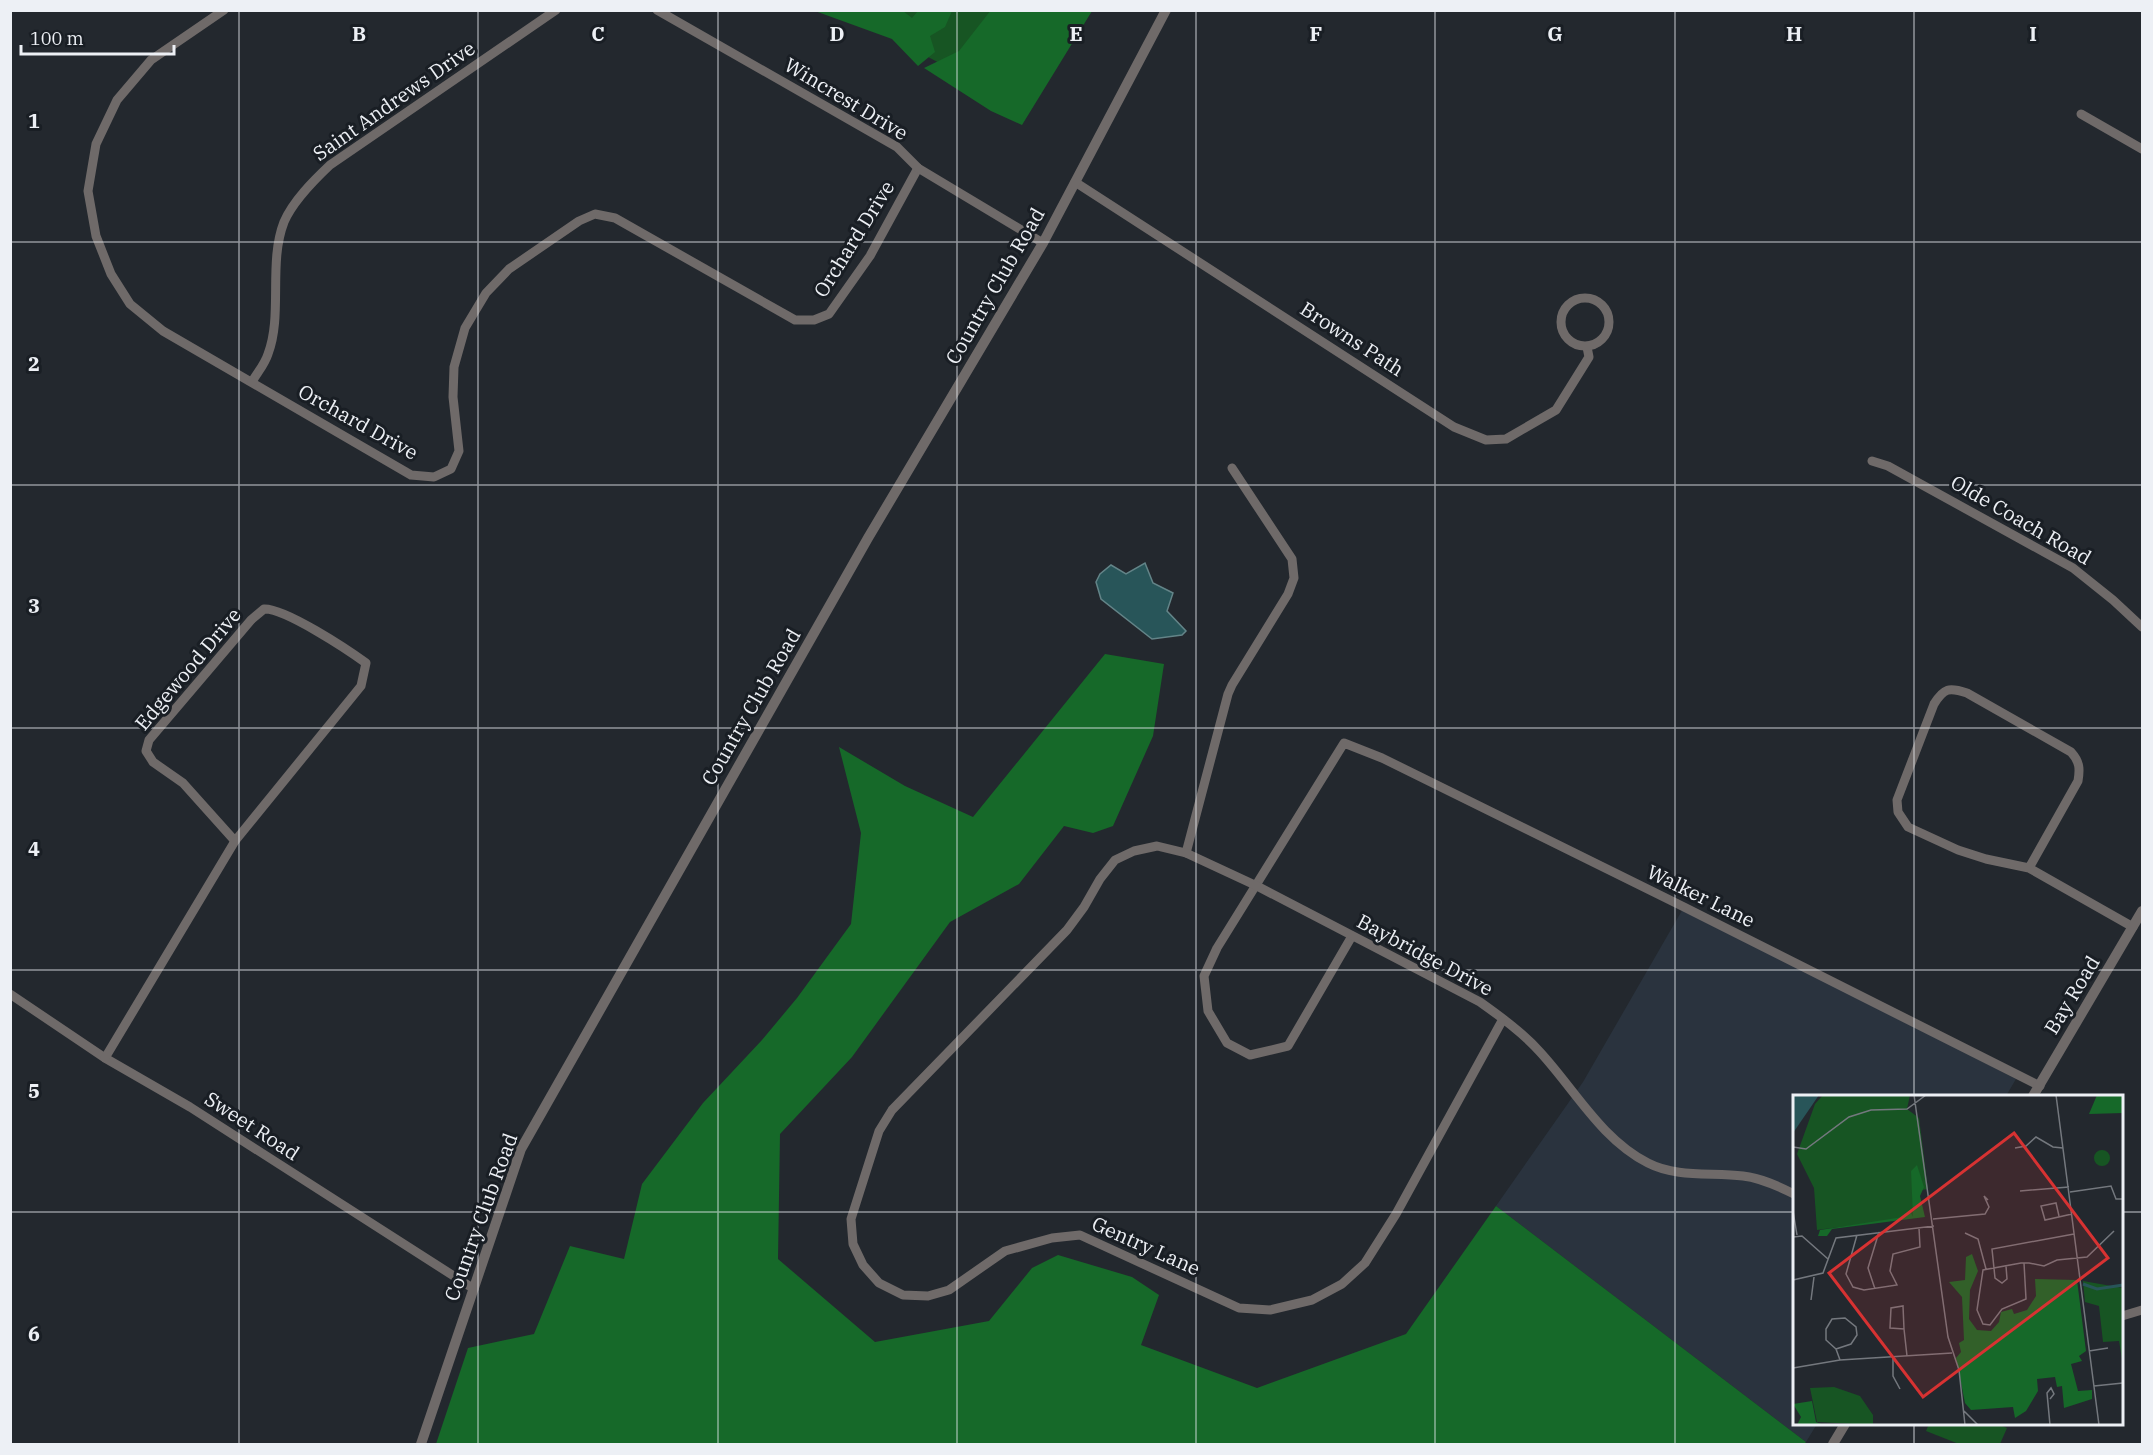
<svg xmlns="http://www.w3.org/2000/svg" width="2153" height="1455" viewBox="0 0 2153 1455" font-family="'IBM Plex Serif',serif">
	<rect width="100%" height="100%" fill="#23282e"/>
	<polygon fill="#2a333e" points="1684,907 2016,1079 2006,1096 1794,1096 1794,1424 1817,1424 1806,1442 1496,1206 1583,1082"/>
	<g fill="#175523">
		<polygon points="841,11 1010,11 966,77"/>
		<polygon points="1929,1424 1997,1424 2007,1428 2000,1444 1959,1444 1926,1431"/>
	</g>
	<g fill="#166929">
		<polygon points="991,10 1092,11 1022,125 991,111 924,68 959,51"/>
		<polygon points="815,11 903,11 912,18 918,11 952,11 945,27 930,36 935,52 918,66 892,39"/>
		<polygon points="1105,654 1164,664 1153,736 1113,826 1093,833 1064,826 1019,884 950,922 852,1057 780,1134 778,1259 875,1342 989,1321 1032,1268 1058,1255 1132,1277 1159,1295 1141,1345 1257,1388 1406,1334 1496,1206 1806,1442 1804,1444 436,1444 468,1348 534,1334 570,1246 624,1259 642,1184 703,1103 762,1040 797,998 851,924 861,833 839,747 905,786 973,817"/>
	</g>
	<polygon fill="#285559" stroke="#638488" stroke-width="1.5" points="1145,563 1153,583 1173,593 1167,611 1186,631 1182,635 1152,639 1101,599 1096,582 1100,574 1111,565 1126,574"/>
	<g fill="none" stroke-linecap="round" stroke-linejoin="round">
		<g stroke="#6f6a69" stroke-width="9">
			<polyline points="224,10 151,60 117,100 96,144 88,191 96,236 111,274 130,304 163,331 411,475 434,477 451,469 459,451 453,397 454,367 465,328 486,293 509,269 579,221 595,214 615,218 795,320 814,320 829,314 870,256 918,168"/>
			<polyline points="657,10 897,147 918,168 1043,243"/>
			<polyline points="2081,114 2142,149"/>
			<polyline points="1075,182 1454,427 1486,440 1506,439 1556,410 1589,357 1587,347"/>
			<circle cx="1585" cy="322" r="24"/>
			<path d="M252 382C257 373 265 364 268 354 283 315 268 263 284 222 293 201 313 181 330 165L556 10"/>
			<polyline points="1872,461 1888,466 2073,568 2113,600 2142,627"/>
			<path d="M264 609C285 608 348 650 366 663L361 686 235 841 183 783 153 762 146 751 149 740 251 620Z"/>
			<polyline points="1186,853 1228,694 1232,685 1288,594 1294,578 1292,559 1232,468"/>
			<path d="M2029 868 2078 781C2080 769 2080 762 2071 752L1967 693C1949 687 1944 688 1934 704L1897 800 1898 812 1908 827 1958 850 1986 859 2029 868 2133 927"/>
			<polyline points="1352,936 1288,1046 1250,1055 1227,1043 1208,1011 1204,976 1217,948 1344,743 1382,758 1684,907 2040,1086"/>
			<polyline points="10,994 105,1058 190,1107 474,1289"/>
			<path d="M1503 1019 1396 1214 1365 1263 1342 1284 1312 1300 1270 1310 1239 1308 1080 1235 1052 1238 1005 1251 949 1290 928 1296 903 1295 879 1283 863 1265 853 1244 851 1219 879 1131 892 1110 1067 930 1084 907 1100 879 1115 860 1134 851 1157 846 1186 853 1257 886 1480 1002C1501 1017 1523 1033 1540 1052 1575 1090 1601 1139 1648 1163 1677 1178 1712 1172 1743 1176 1761 1178 1778 1186 1794 1194"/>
			<polyline points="105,1058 235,841"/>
			<polyline points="2122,1316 2142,1310"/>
		</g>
		<g stroke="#6f6a69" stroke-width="10">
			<polyline points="2033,1096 2142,911"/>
			<polyline points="421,1444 521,1149 868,538 1043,243 1166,10"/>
			<polyline points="1833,1444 1845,1424"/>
		</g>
	</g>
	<path fill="none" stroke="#edf0f5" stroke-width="1.5" stroke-opacity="0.55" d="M239 10V1444M478 10V1444M718 10V1444M957 10V1444M1196 10V1444M1435 10V1444M1675 10V1444M1914 10V1096M10 242H2142M10 485H2142M10 728H2142M10 970H2142M10 1212H1794M2122 1212H2142M1914 1424V1444"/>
	<g text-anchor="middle" stroke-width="6" stroke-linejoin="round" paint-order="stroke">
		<g font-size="20" fill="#edf0f5" stroke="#191e24">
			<text transform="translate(846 99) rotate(31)" y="7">Wincrest Drive</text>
			<text transform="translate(394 101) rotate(-35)" y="7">Saint Andrews Drive</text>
			<text transform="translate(854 239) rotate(-58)" y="7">Orchard Drive</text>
			<text transform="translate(995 286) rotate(-60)" y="7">Country Club Road</text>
			<text transform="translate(1352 339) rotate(33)" y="7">Browns Path</text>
			<text transform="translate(358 422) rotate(29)" y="7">Orchard Drive</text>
			<text transform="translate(2021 520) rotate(30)" y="7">Olde Coach Road</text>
			<text transform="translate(188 669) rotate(-50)" y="7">Edgewood Drive</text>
			<text transform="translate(751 707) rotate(-60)" y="7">Country Club Road</text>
			<text transform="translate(1701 896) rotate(26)" y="7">Walker Lane</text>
			<text transform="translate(1425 955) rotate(28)" y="7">Baybridge Drive</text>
			<text transform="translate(2072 995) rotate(-59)" y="7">Bay Road</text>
			<text transform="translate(252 1126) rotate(33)" y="7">Sweet Road</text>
			<text transform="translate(481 1217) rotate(-70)" y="7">Country Club Road</text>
			<text transform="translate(1146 1246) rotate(24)" y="7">Gentry Lane</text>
		</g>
	</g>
	<g transform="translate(1793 1095)">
		<rect width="330" height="330" fill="#23282e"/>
		<path d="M30 0H117L114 14 126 23 135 94 122 96 124 122 24 135 21 93 4 59 22 9ZM301 63a8 8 0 1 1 16 0a8 8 0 1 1-16 0ZM290 186 330 193V270L326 246 310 247 306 211 292 207ZM41 292 67 301 80 320V330L24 327 17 293Z" fill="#175523"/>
		<path d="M304 0H330V18L296 19ZM124 70 131 92 127 101 132 122 39 134 34 141H25L27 135 110 122 117 116 120 122 118 76ZM179 159 185 176 177 195 176 224 184 235 198 236 206 227 208 217 219 214 221 219 234 215 243 201 242 184 284 185 293 256 286 261 289 266 278 269 285 296 299 295V304L271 313 269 291 264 292 262 282 244 284 245 296 233 316 222 323 220 312 178 315 172 308 163 263 168 257 166 248 171 245 169 202 156 187 172 185 173 162ZM19 306 23 327 31 330H4L8 322 0 309Z" fill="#166929"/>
		<path d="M0 0H26L0 38Z" fill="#285559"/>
		<path fill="none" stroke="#285559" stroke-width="3" d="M290 189 304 194 330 190"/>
		<path fill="none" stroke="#74787e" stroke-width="1.5" d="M121 0 155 242 166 275 172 330M263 0 306 330M0 52 13 54 56 22 78 15 114 14 133 0M222 53 233 51 243 42 260 52 270 53M227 96 276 92M277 97 318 91 323 104H330M0 116 4 140M266 121 263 108 248 111 252 125 279 119M140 124 192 119 196 112 191 101 195 105M172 138 185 144 193 174M64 140 53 179 60 192 71 195 104 190 97 176 100 159 127 152 126 133M0 142 9 141 35 164M231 168 233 204 209 214 197 230 190 229 184 215 190 175 228 168H236L251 171 264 165 294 162 321 136M213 171 214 184 209 188 202 183 199 154 281 139M0 185 30 178 43 143 141 131M82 194 75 173 86 137M18 205 21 182M110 211 111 234 97 233 98 213ZM111 234 114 261M43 254 33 245V234L39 224 52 223 63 232 64 240 58 249 43 254 47 265M296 256 315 253M100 262V281L107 294M0 273 47 265 159 258M301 291 330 288M257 304 261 299 258 293 254 298 257 330M171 316 185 330"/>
		<path fill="#d73232" fill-opacity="0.15" stroke="#d73232" stroke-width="3" d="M221 38 315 163 130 302 36 178Z"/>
		<rect width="330" height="330" fill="none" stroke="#edf0f5" stroke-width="3"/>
	</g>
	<g font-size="20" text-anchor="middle" font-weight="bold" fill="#edf0f5" stroke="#191e24" stroke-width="6" stroke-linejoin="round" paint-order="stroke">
		<text x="359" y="41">B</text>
		<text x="598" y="41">C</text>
		<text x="837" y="41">D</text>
		<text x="1076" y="41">E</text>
		<text x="1316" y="41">F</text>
		<text x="1555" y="41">G</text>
		<text x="1794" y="41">H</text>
		<text x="2033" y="41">I</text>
		<text x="34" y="128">1</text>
		<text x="34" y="371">2</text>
		<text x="34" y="613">3</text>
		<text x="34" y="856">4</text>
		<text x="34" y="1098">5</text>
		<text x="34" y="1341">6</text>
	</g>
	<rect width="2153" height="1455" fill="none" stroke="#edf0f5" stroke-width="24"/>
	<path d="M21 45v9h153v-9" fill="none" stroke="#edf0f5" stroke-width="3"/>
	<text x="30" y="45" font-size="18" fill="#edf0f5" stroke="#191e24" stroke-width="4.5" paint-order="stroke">100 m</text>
</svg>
